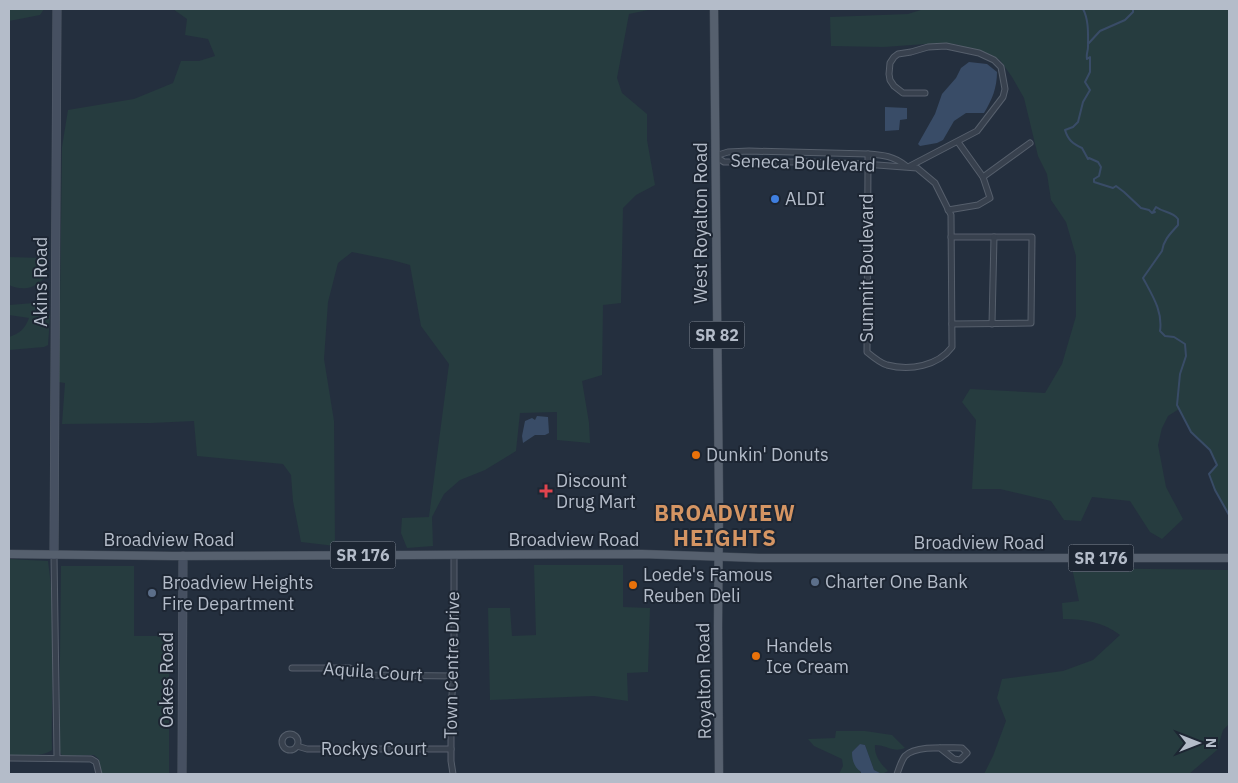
<svg xmlns="http://www.w3.org/2000/svg" width="1238" height="783" viewBox="0 0 1238 783" font-family="'IBM Plex Sans',sans-serif">
	<rect width="100%" height="100%" fill="#242f3e"/>
	<g fill="#263c3f">
		<polygon points="9,9 44,9 40,15 9,21"/>
		<polygon points="173,9 653,9 629,14 617,78 622,93 647,114 647,140 655,185 636,195 623,208 621,303 603,305 602,375 582,381 589,423 590,443 557,440 557,412 520,413 516,451 485,470 460,480 444,494 432,517 433,546 407,548 401,533 402,518 429,517 449,364 421,326 410,265 392,260 352,252 338,263 328,302 324,359 334,421 335,546 301,542 293,501 291,475 283,464 197,456 194,421 151,423 62,424 65,383 59,382 62,147 68,110 134,99 173,83 181,61 199,61 215,56 208,39 185,35 187,19"/>
		<polygon points="924,9 1229,9 1229,515 1215,490 1209,474 1217,465 1210,450 1191,432 1179,409 1168,416 1162,428 1158,445 1166,487 1183,519 1162,539 1150,532 1130,501 1092,497 1081,521 1064,520 1051,501 1000,489 972,489 976,420 962,402 970,389 1045,393 1062,364 1076,316 1076,256 1066,222 1051,200 1047,174 1038,156 1024,98 1012,77 1000,60 991,55 955,44 926,44 884,47 831,46 830,17 908,14"/>
		<path d="M9 257 43 258 44 278C34 289 22 291 9 285Z"/>
		<path d="M34 303 47 307 50 317 48 345 44 347 9 350V337C20 333 25 329 29 318L9 315V305Z"/>
		<path d="M9 559 48 561C57 623 51 687 52 750 41 758 22 755 9 755Z"/>
		<polygon points="534,565 623,565 623,607 650,608 648,672 627,673 628,701 594,696 490,700 488,608 510,608 512,636 536,635"/>
		<polygon points="61,566 134,566 134,636 169,636 169,774 99,774 99,759 94,755 63,756 61,754 59,748"/>
		<path d="M1072 568 1229 570V724L1223 730 1217 750 1189 774H984L993 756 1006 721 997 698 1002 679 1063 671 1093 660 1120 635C1103 622 1085 619 1063 619L1062 603 1079 601Z"/>
		<path d="M836 731H865L892 735 905 748C893 753 887 745 875 745 874 756 881 764 888 771L882 774 874 770 865 745 860 744 852 752 861 774H839L843 766 842 759 814 746 808 739 835 738Z"/>
	</g>
	<g fill="#394c67">
		<path d="M969 62 987 64 997 72C997 88 992 100 984 113H966L954 121 943 140 937 143 920 146 918 144 935 114 942 94 956 78 961 68Z"/>
		<polygon points="885,107 907,108 907,119 900,120 899,130 885,131"/>
		<polygon points="537,416 548,417 549,433 545,435 535,435 523,443 522,436 525,421 532,418 535,420"/>
		<path d="M860 744 865 745 874 770 882 774H861V772C854 767 852 760 852 752Z"/>
	</g>
	<g fill="none" stroke-linecap="round" stroke-linejoin="round">
		<g stroke="#394c67" stroke-width="2">
			<path d="M1083 9C1089 20 1088 35 1088 47 1088 52 1086 53 1087 59L1090 57V72L1085 82 1090 90 1083 102 1078 122 1073 127 1065 130C1068 140 1073 144 1082 148L1088 159 1089 158 1098 162 1101 167 1099 176 1094 179V182L1113 188 1116 186 1124 192 1141 208 1149 210 1152 213 1155 212H1153L1156 207C1164 213 1172 211 1178 219V225C1172 232 1163 240 1162 251L1143 278C1152 295 1163 311 1160 331L1165 336 1174 337 1185 344 1186 356 1180 374 1177 405 1191 432 1210 450 1217 465 1209 474 1215 490 1229 515"/>
			<polyline points="1088,44 1100,31 1125,20 1133,12 1133,9"/>
		</g>
		<g stroke="#565f6c" stroke-width="7">
			<g id="street">
				<path d="M715 156 724 162H809L864 164 917 168 935 183 951 215 952 347C938 366 910 371 887 365 880 363 873 357 867 352L868 164V154"/>
				<path d="M715 156 728 152 749 151 868 154C883 155 894 156 906 166"/>
				<polyline points="910,166 977,131 1003,97 1005,89 1001,67 994,60 979,53 946,46 928,47 911,52 898,54 894,57 890,63 889,74 890,80 894,86 903,93 925,93"/>
				<polyline points="983,177 1030,143"/>
				<polyline points="948,210 978,205 990,198 983,177 958,142"/>
				<polyline points="951,237 1032,237 1031,323 952,324"/>
				<polyline points="992,324 994,237"/>
				<polyline points="54,555 57,758"/>
				<polyline points="292,668 350,668 367,675 454,676"/>
				<circle cx="290" cy="742" r="8"/>
				<polyline points="297,746 307,749 451,749"/>
				<polyline points="9,758 91,759 96,762 99,774"/>
				<polyline points="453,774 451,761 451,707 454,670 454,555"/>
				<path d="M897 774C899 769 901 761 905 756 916 745 947 748 962 748L967 753 960 760 954 759 940 748"/>
			</g>
		</g>
		<g stroke="#565f6c" stroke-width="9">
			<g id="secondary">
				<polyline points="54,555 57,9"/>
				<polyline points="182,774 183,556"/>
			</g>
		</g>
		<g stroke="#414a57" stroke-width="9">
			<g id="primary">
				<polyline points="714,9 719,502 718,626 719,774"/>
				<polyline points="9,554 173,556 642,554 759,558 1229,558"/>
			</g>
		</g>
		<use href="#street" stroke="#38414e" stroke-width="5"/>
		<use href="#secondary" stroke="#465061" stroke-width="8"/>
		<use href="#primary" stroke="#56606e" stroke-width="8"/>
	</g>
	<circle fill="#3f7fe0" stroke="#1d2633" stroke-width="2" cx="775" cy="199" r="5"/>
	<g fill="#e8710a" stroke="#1d2633" stroke-width="2">
		<circle cx="696" cy="455" r="5"/>
		<circle cx="633" cy="585" r="5"/>
		<circle cx="756" cy="656" r="5"/>
	</g>
	<path fill="#e0444e" stroke="#1d2633" stroke-width="2" d="M543.5 483.5h5v5h5v5h-5v5h-5v-5h-5v-5h5z"/>
	<g fill="#5c6f8a" stroke="#1d2633" stroke-width="2">
		<circle cx="815" cy="582" r="5"/>
		<circle cx="152" cy="593" r="5"/>
	</g>
	<g text-anchor="middle" stroke-width="4" stroke-linejoin="round" paint-order="stroke">
		<g fill="#1d2633" stroke="#878f9c" stroke-width="1">
			<rect x="689.5" y="321.5" width="55" height="27" rx="4"/>
			<rect x="330.5" y="541.5" width="65" height="27" rx="4"/>
			<rect x="1068.5" y="544.5" width="65" height="27" rx="4"/>
		</g>
		<g font-size="16" font-weight="bold" fill="#b4bcc9">
			<text x="717" y="341">SR 82</text>
			<text x="363" y="561">SR 176</text>
			<text x="1101" y="564">SR 176</text>
		</g>
		<g font-size="18" fill="#b4bcc9" stroke="#1d2633">
			<text transform="translate(803 163) rotate(2)" y="6">Seneca Boulevard</text>
			<text transform="translate(701 223) rotate(-90)" y="6">West Royalton Road</text>
			<text transform="translate(867 268) rotate(-90)" y="6">Summit Boulevard</text>
			<text transform="translate(41 282) rotate(-90)" y="6">Akins Road</text>
			<text x="169" y="546">Broadview Road</text>
			<text x="574" y="546">Broadview Road</text>
			<text x="979" y="549">Broadview Road</text>
			<text transform="translate(452 665) rotate(-89)" y="6">Town Centre Drive</text>
			<text transform="translate(373 672) rotate(4)" y="6">Aquila Court</text>
			<text transform="translate(167 680) rotate(-90)" y="6">Oakes Road</text>
			<text transform="translate(704 681) rotate(-91)" y="6">Royalton Road</text>
			<text x="374" y="755">Rockys Court</text>
		</g>
		<g font-size="18" fill="#b4bcc9" stroke="#1d2633" text-anchor="start">
			<text x="785" y="205">ALDI</text>
			<text x="706" y="461">Dunkin' Donuts</text>
			<text x="556" y="487">Discount<tspan x="556" dy="21">Drug Mart</tspan></text>
			<text x="643" y="581">Loede's Famous<tspan x="643" dy="21">Reuben Deli</tspan></text>
			<text x="825" y="588">Charter One Bank</text>
			<text x="162" y="589">Broadview Heights<tspan x="162" dy="21">Fire Department</tspan></text>
			<text x="766" y="652">Handels<tspan x="766" dy="21">Ice Cream</tspan></text>
		</g>
		<g font-size="22" font-weight="bold" letter-spacing="1" fill="#d59563" stroke="#1d2633">
			<text x="725" y="521">BROADVIEW<tspan x="725" dy="25">HEIGHTS</tspan></text>
		</g>
	</g>
	<rect width="1238" height="783" fill="none" stroke="#b4bcc9" stroke-width="20"/>
	<g transform="translate(1198 743) rotate(90)" stroke="#1d2633" stroke-width="4" paint-order="stroke">
	<path d="M0-4L9 19L0 12L-9 19Z" fill="#b4bcc9"/>
	<text y="-8" font-size="14" font-weight="bold" text-anchor="middle" fill="#b4bcc9">N</text>
	</g>
</svg>
